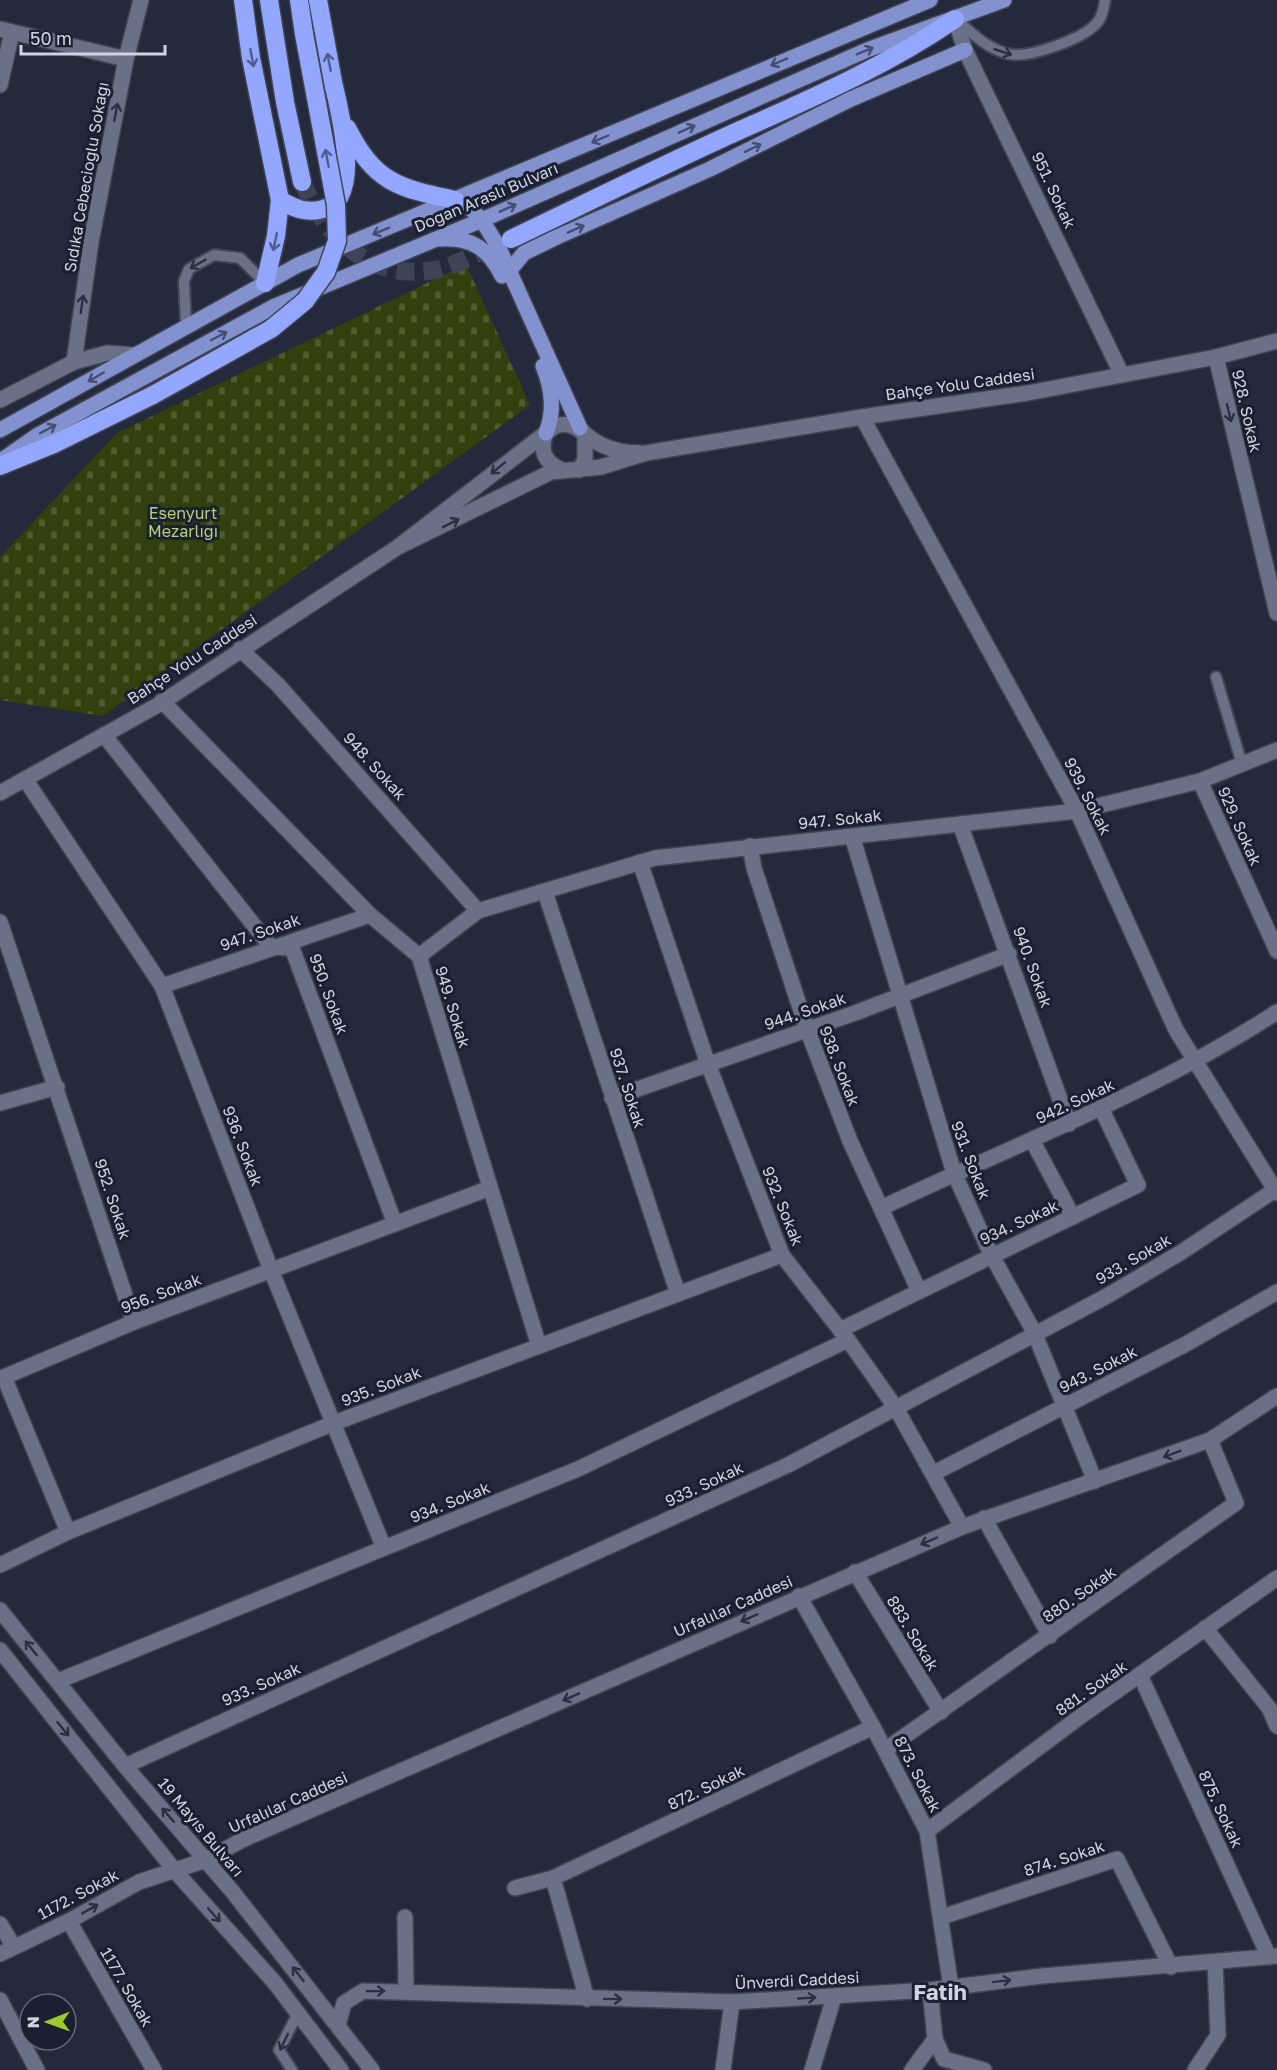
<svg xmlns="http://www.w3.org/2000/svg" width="1277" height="2070" viewBox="0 0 1277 2070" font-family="'Golos Text',sans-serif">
	<defs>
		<pattern id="cemetery-stones" width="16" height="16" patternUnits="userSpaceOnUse" patternTransform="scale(1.5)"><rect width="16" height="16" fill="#31400c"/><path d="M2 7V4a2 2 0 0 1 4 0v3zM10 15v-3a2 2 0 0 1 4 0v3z" fill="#4e5b2f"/></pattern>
	</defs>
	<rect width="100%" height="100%" fill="#24293c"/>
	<polygon fill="url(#cemetery-stones)" points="466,264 530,405 103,716 0,700 0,557 117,433"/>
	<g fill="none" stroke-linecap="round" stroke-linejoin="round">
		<path stroke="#3e4355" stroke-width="18" stroke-dasharray="18 9" stroke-linecap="butt" d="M302 182C325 234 364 278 427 271 450 269 475 254 496 245"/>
		<g stroke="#404453" stroke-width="14">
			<g id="lane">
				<path d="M956 19C973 34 987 49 1009 54 1028 59 1081 39 1095 25 1101 20 1104 8 1105 0"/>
				<polyline points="186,325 184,281 189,269 214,255 240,258 265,283"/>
				<polyline points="1216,677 1242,764"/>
				<polyline points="292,2070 279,2050 298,2013"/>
			</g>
		</g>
		<g stroke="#404453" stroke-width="18">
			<g id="street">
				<polyline points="955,19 965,50 1122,375"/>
				<polyline points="0,29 126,59"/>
				<polyline points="0,85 12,32"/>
				<polyline points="1216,357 1277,613"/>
				<polyline points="0,400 74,362 107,353 135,355"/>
				<polyline points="862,417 1077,811 1176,1030 1277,1193"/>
				<polyline points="240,649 278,685 478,911"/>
				<polyline points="162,701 370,915 419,956 539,1346"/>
				<polyline points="104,735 271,947 292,948 395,1224"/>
				<polyline points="25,779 162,986 271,1270 384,1548"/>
				<polyline points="1200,781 1277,951"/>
				<polyline points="960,824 1069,1124"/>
				<polyline points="852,836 954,1173 991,1254 1034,1332 1095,1481"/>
				<polyline points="750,846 754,868 807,1029 850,1141 919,1291"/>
				<polyline points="640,862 708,1064 782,1255 848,1340 896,1408 962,1527"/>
				<polyline points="545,892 678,1294"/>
				<polyline points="0,922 134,1322"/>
				<polyline points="419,956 478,911 655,858 1077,811 1200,781 1277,750"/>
				<polyline points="162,986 370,915"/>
				<polyline points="612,1098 855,1013 1009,954"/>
				<polyline points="0,1103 57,1087"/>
				<polyline points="1032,1140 1073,1217"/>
				<path d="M881 1208C1014 1145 1152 1093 1277 1012"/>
				<polyline points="840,1330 1138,1185 1102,1110"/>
				<polyline points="934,1473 1186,1344 1277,1292"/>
				<polyline points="984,1518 1050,1636"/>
				<polyline points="68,1532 4,1377 134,1322 490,1188"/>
				<polyline points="0,1565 68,1532 334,1423 782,1255"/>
				<polyline points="855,1572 941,1712"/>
				<polyline points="799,1596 873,1727 927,1831 951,1987"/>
				<polyline points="1205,1628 1269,1708 1277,1726"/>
				<polyline points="1140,1675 1269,1957"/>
				<polyline points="58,1681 578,1469 848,1340"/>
				<polyline points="885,1750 1236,1503 1210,1440"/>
				<polyline points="125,1766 788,1465 1107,1296 1180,1253 1275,1190"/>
				<polyline points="927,1831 1081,1716 1277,1578"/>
				<polyline points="515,1888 553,1878"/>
				<polyline points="405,1917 406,1991"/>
				<polyline points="942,1917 1117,1859 1171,1967"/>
				<polyline points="69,1921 154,2070"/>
				<polyline points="0,1924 14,1947"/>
				<polyline points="587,1999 553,1878 873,1727"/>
				<polyline points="0,2000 37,2070"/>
				<polyline points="723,2070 732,2002"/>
				<polyline points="812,2070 834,1997"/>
				<polyline points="912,2070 935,2039"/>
				<polyline points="1195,2070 1218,2035 1215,1962"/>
			</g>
		</g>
		<g stroke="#404453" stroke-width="18">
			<g id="secondary">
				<polyline points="74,362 91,242 126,59 141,0"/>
				<path d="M546 433C539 451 545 463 562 470"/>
				<polyline points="579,470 585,460 585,435 582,430"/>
				<polyline points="398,547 551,472 601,467 646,453 862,417 1028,393 1216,357 1277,341"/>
				<path d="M0 793 158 705 398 547 555 426C576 419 585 438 602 445 614 451 627 453 640 453"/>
				<polyline points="0,1610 125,1766 232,1891 372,2070"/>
				<polyline points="0,1650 175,1871 275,1983 341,2070"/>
				<polyline points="0,1954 69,1921 139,1882 206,1860 242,1840 962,1527 1210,1440 1277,1396"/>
				<polyline points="930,1990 935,2039 944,2059 984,2070"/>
				<polyline points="338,2025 344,2003 363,1991 732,2002 930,1990 1042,1976 1277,1956"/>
			</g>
		</g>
		<g stroke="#404453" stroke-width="18">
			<g id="primary">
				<polyline points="455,200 470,208 482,220 499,248 580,428"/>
				<path d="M441 239C471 237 489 249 502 276"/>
				<polyline points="510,270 524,253 557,237 710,169 851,99 965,50"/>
				<path d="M543 366C552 388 555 411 546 433"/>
				<polyline points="0,430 298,265 930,0"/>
				<polyline points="2,460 38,435 273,307 482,220 867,50 1004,0"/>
			</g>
		</g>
		<g stroke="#404453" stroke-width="21">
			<g id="highway">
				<polyline points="243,0 251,58 280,200 276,236 265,283"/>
				<polyline points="269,0 285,102 302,182"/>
				<polyline points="299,0 304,34"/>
				<path d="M347 128C375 183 398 188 455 200"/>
				<path d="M280 200C293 208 307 214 323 209 364 199 339 110 333 82 328 54 323 27 318 0"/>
				<path d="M511 239C582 205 653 170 725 137 805 101 882 69 955 19"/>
				<polyline points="0,466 54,444 153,395"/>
			</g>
		</g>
		<use href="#lane" stroke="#6a7086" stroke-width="10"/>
		<use href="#street" stroke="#6a7086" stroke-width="15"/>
		<use href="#secondary" stroke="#6a7086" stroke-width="15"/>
		<use href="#primary" stroke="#8391cf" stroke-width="15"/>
		<use href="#highway" stroke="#94a7ff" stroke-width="18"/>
		<g stroke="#404453" stroke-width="21" stroke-linecap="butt">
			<polyline id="highway-bridge" points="153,395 271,329 305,301 326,272 337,241 336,205 304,34"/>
		</g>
		<use href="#highway-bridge" stroke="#94a7ff" stroke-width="18"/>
	</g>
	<defs><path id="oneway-shaft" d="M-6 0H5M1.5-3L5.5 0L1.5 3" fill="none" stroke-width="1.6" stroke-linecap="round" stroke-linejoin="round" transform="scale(1.5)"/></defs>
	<g stroke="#454d71">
		<use href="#oneway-shaft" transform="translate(865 51) rotate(-22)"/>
		<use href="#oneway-shaft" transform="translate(779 62) rotate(157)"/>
		<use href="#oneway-shaft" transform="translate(687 129) rotate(-24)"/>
		<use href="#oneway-shaft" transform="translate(600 139) rotate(157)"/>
		<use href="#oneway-shaft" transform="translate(753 148) rotate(-26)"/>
		<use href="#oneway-shaft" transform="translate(508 208) rotate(-24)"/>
		<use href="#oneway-shaft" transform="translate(576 229) rotate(-24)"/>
		<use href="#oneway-shaft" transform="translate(381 231) rotate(158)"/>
		<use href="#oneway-shaft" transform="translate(219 336) rotate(-28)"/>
		<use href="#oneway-shaft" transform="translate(96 377) rotate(150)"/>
		<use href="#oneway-shaft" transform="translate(48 429) rotate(-28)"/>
	</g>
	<g stroke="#2b2f43">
		<use href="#oneway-shaft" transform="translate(1003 52) rotate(18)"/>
		<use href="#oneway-shaft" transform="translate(116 112) rotate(-79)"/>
		<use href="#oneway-shaft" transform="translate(198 264) rotate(150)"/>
		<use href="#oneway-shaft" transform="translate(82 304) rotate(-82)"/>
		<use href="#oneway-shaft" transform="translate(1229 413) rotate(77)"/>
		<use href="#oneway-shaft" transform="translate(498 468) rotate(141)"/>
		<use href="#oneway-shaft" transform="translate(451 523) rotate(-27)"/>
		<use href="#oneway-shaft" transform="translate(1172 1454) rotate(159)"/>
		<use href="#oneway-shaft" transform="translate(929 1541) rotate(157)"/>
		<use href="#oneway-shaft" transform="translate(749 1618) rotate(156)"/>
		<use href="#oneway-shaft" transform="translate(31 1648) rotate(-129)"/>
		<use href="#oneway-shaft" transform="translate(571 1697) rotate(156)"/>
		<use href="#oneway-shaft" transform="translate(63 1729) rotate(51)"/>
		<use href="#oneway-shaft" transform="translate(168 1815) rotate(-131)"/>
		<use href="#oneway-shaft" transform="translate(90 1909) rotate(-29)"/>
		<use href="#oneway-shaft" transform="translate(214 1915) rotate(48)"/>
		<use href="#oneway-shaft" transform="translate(298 1974) rotate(-128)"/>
		<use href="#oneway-shaft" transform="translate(1002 1981) rotate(-7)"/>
		<use href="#oneway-shaft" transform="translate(376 1991) rotate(-1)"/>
		<use href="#oneway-shaft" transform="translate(807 1998) rotate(-3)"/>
		<use href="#oneway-shaft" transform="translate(613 1999) rotate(1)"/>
		<use href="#oneway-shaft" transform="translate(284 2042) rotate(116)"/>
	</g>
	<g stroke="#515c8e">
		<use href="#oneway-shaft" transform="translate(252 58) rotate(80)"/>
		<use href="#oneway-shaft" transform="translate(329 62) rotate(-101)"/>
		<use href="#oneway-shaft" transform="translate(327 158) rotate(-101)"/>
		<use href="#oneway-shaft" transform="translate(275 242) rotate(102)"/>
	</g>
	<g text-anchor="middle" stroke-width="6" stroke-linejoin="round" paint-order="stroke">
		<g font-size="16" fill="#d0d4e0" stroke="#1b1f32">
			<text transform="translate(86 177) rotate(-80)" y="6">Sıdıka Cebecioğlu Sokağı</text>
			<text transform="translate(1054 190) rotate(65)" y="6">951. Sokak</text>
			<text transform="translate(486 197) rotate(-23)" y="6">Doğan Araslı Bulvarı</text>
			<text transform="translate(960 384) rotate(-8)" y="6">Bahçe Yolu Caddesi</text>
			<text transform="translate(1247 411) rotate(77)" y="6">928. Sokak</text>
			<text transform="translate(192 659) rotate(-33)" y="6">Bahçe Yolu Caddesi</text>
			<text transform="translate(375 766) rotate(48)" y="6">948. Sokak</text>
			<text transform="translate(1088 796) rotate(63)" y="6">939. Sokak</text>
			<text transform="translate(840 819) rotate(-6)" y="6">947. Sokak</text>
			<text transform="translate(1240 826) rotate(66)" y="6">929. Sokak</text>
			<text transform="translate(260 932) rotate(-19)" y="6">947. Sokak</text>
			<text transform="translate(1033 967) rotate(70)" y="6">940. Sokak</text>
			<text transform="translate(329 994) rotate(70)" y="6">950. Sokak</text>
			<text transform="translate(453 1007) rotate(73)" y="6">949. Sokak</text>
			<text transform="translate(805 1011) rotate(-19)" y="6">944. Sokak</text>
			<text transform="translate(840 1066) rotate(69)" y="6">938. Sokak</text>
			<text transform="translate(628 1088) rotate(72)" y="6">937. Sokak</text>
			<text transform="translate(1075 1101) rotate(-25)" y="6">942. Sokak</text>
			<text transform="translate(243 1146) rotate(69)" y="6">936. Sokak</text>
			<text transform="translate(971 1160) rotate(69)" y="6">931. Sokak</text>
			<text transform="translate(113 1199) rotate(72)" y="6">952. Sokak</text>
			<text transform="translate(783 1206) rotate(68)" y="6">932. Sokak</text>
			<text transform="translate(1019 1222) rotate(-25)" y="6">934. Sokak</text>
			<text transform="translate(1133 1259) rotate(-30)" y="6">933. Sokak</text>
			<text transform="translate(161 1293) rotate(-21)" y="6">956. Sokak</text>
			<text transform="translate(1098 1369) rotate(-27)" y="6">943. Sokak</text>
			<text transform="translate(381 1386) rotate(-21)" y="6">935. Sokak</text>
			<text transform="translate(704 1484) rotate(-25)" y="6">933. Sokak</text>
			<text transform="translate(450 1502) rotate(-22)" y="6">934. Sokak</text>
			<text transform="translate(1079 1594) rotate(-35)" y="6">880. Sokak</text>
			<text transform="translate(733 1606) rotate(-24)" y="6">Urfalılar Caddesi</text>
			<text transform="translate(913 1633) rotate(59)" y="6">883. Sokak</text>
			<text transform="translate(261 1684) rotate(-24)" y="6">933. Sokak</text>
			<text transform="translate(1091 1688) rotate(-35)" y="6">881. Sokak</text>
			<text transform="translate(918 1774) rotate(63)" y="6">873. Sokak</text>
			<text transform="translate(706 1787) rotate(-26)" y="6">872. Sokak</text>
			<text transform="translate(288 1802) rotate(-24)" y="6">Urfalılar Caddesi</text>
			<text transform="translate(1221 1809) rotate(65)" y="6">875. Sokak</text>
			<text transform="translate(201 1827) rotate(50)" y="6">19 Mayıs Bulvarı</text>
			<text transform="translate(1064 1858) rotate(-18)" y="6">874. Sokak</text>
			<text transform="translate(78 1894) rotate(-28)" y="6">1172. Sokak</text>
			<text transform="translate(797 1980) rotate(-3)" y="6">Ünverdi Caddesi</text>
			<text transform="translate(127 1987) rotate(60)" y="6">1177. Sokak</text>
		</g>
		<g font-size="16" fill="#b4d377" stroke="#1b1f32">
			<text x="183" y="519">Esenyurt<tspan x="183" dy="18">Mezarlığı</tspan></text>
		</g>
		<g font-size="22" font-weight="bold" fill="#d0d4e0" stroke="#1b1f32">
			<text x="940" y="2000">Fatih</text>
		</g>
	</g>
	<g transform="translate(48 2022) rotate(269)"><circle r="28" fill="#1b1f32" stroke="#636778" stroke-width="1.5"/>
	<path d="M0-4.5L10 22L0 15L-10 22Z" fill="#9fca2d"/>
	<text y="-9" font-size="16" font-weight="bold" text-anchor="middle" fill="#d0d4e0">N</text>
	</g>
	<path d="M21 45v9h144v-9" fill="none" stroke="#d0d4e0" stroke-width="3"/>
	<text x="30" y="45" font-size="18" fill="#d0d4e0" stroke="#1b1f32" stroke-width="4.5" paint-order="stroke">50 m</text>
</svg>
